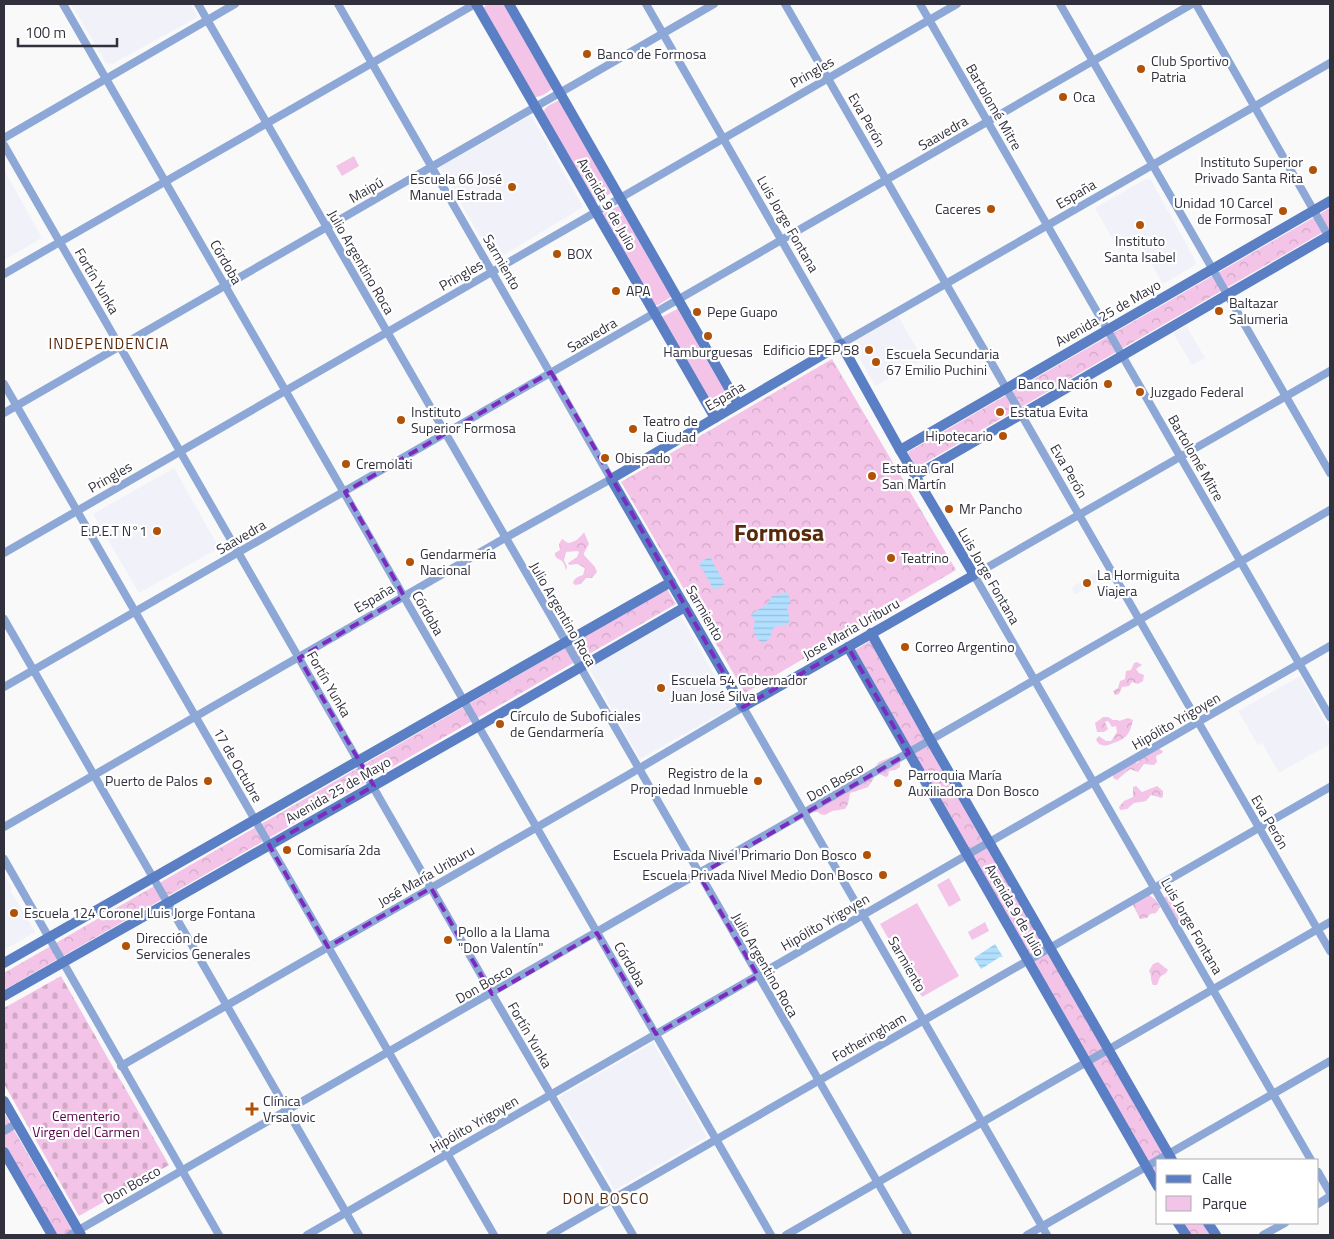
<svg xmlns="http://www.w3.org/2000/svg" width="1334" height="1239" viewBox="0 0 1334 1239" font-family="'Titillium Web',sans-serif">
	<defs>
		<pattern id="forest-crowns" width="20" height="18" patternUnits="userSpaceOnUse" patternTransform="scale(1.25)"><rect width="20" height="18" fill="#f3c4e7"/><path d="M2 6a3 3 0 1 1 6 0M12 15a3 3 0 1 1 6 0" fill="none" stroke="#d1a9c7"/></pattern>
		<pattern id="cemetery-stones" width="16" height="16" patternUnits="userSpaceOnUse" patternTransform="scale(1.25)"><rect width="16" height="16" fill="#f3c4e7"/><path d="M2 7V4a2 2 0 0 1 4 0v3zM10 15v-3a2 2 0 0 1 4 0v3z" fill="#d1a9c7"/></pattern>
		<pattern id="water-rules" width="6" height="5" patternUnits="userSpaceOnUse" patternTransform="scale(1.25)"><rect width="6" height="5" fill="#b1dffe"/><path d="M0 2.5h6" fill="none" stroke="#99c0db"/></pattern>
	</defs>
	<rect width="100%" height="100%" fill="#f9f9f9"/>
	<g fill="#f1f1fa">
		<polygon points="71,4 190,4 198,17 112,64 106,63"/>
		<polygon points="531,115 583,207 494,261 440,167"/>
		<polygon points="4,170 42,238 4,260"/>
		<polygon points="1146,179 1151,180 1196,262 1195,265 1163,284 1139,242 1120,252 1095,208"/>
		<polygon points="898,316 923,360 875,386 851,343"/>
		<polygon points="1186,326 1205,358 1192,365 1173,333"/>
		<polygon points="174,468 219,548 139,593 93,514"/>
		<polygon points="1098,572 1103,579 1075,595 1072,587"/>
		<polygon points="681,616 732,707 640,759 589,668"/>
		<polygon points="1300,676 1330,731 1330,744 1279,773 1262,743 1258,745 1238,711"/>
		<polygon points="4,875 12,889 10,890 35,932 4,950"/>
		<polygon points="653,1043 707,1137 615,1190 559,1097"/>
	</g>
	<g fill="#f3c4e7">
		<path d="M486 4H505L551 84 552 89C547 93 541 97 535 97L483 10Z"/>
		<path d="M557 101H561L611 193 599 201H595L543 114C544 106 551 105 557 101Z"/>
		<polygon points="354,156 359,166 342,176 336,166"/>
		<polygon points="620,205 670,292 671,297 658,305 654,305 603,214"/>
		<polygon points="679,308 730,395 730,400 717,409 713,409 662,317"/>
		<polygon points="949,878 961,900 949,907 937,885"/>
		<polygon points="917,903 959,976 922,997 880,924"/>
		<polygon points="985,922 989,931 972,940 968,932"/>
	</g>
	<g fill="url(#forest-crowns)">
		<polygon points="1330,208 1330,228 916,468 908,452"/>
		<polygon points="832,359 956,570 745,693 621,482"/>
		<path d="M584 532 589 544 584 553V555L595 567 597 572 592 578H586L581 584 575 585 573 583C574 578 579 576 583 575L585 568 577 564 569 565 568 563 577 557 579 552 577 551 566 552 564 560 567 567 566 570C565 568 565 566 564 564 562 558 554 560 555 553L560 550 559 544 562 539 568 543C575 542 580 538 584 532Z"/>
		<polygon points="667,589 676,604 4,990 4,973"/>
		<polygon points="870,641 1168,1160 1158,1160 1158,1179 855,650"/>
		<polygon points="1137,662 1142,665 1136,669 1139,673 1144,675 1143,681 1138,684 1132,682 1129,686 1122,687 1119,694 1115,695 1113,691 1118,688 1120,681 1125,679 1126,671 1131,670 1134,663"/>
		<path d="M1103 717H1108L1113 720H1118L1119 721 1128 718 1133 720C1129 736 1127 738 1111 744 1106 746 1104 746 1099 744L1096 740 1099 736 1106 741H1111L1117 732 1116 726 1112 727 1108 721 1105 722 1108 729 1104 732H1097L1095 723Z"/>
		<polygon points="1157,748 1163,751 1162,753 1156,756 1157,762 1154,765 1144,764 1138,772 1130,769 1117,780 1113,778 1113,774 1128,762 1137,763 1140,760 1140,756"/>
		<polygon points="891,757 896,757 900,761 900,767 895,770 889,771 888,776 886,777 879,774 875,767 879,762"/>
		<path d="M856 773C862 776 869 773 874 778L868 787 850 793 848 804 845 809 832 811 825 815 820 814 818 812H810L852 781 847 779 848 776Z"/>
		<polygon points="1136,786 1142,792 1157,786 1163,791 1163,796 1162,798 1151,795 1146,801 1134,803 1127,809 1120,810 1119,807 1124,801 1133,797 1133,787"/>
		<polygon points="1148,894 1156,900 1160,907 1156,913 1150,914 1147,918 1140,919 1132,903"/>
		<polygon points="1167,896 1183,919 1181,926 1178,927 1163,898"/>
		<path d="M1158 962 1168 970 1166 973 1160 977 1157 985H1153C1150 980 1152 975 1149 971L1153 964Z"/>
		<polygon points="4,1113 75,1235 55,1235 4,1148"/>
		<polygon points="1183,1223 1204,1223 1211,1235 1190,1235"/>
	</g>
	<polygon fill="url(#cemetery-stones)" points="61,976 169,1165 79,1216 4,1084 4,1008"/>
	<g fill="url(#water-rules)">
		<polygon points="710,557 725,584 714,590 699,563"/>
		<path d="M787 592 791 603 787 607 790 621 786 625 781 626 778 625 774 627C770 635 772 640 762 643 755 638 752 630 755 621L751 615C759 606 765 611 772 596Z"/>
		<polygon points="995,944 1003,957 1000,957 981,969 974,958"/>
	</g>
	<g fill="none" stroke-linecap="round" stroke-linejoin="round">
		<g stroke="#8da8d7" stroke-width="8">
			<polyline points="63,4 771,1235"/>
			<polyline points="198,4 908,1235"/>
			<polyline points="646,4 841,344 1330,63"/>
			<polyline points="785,4 1330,951"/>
			<polyline points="920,4 1330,717"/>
			<polyline points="1060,4 1330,473"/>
			<polyline points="1196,4 1330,239"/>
			<polyline points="4,138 235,4"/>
			<polyline points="4,145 492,994 633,1235"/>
			<polyline points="4,274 475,4"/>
			<polyline points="4,384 494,1235"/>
			<polyline points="4,413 714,4"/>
			<polyline points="4,553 957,4"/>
			<polyline points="4,619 359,1235"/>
			<polyline points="4,687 1192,4"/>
			<polyline points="4,827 505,538 611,479 338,4"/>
			<polyline points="4,859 219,1235"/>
			<polyline points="121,1066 628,775 743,707 1047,1235"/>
			<polyline points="4,1131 17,1123"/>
			<polyline points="1158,1160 1330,1061"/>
			<polyline points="1311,1160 974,575 1330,371"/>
			<polyline points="1318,1172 1330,1193"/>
			<polyline points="1318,1204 1330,1196"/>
			<polyline points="70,1235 1330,510"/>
			<polyline points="307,1235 1330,646"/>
			<polyline points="550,1235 1330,787"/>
			<polyline points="786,1235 1330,922"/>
			<polyline points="1027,1235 1158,1160"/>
			<polyline points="1263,1235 1285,1223"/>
		</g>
		<g stroke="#5a7fc4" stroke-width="10">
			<polyline points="476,4 715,418"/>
			<polyline points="509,4 738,404"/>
			<polygon points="841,344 900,450 974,575 743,707 611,479"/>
			<polyline points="900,450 1330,201"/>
			<polyline points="915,476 1330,235"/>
			<polyline points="871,633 931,741 1172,1160"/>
			<polyline points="848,647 1158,1187"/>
			<polyline points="4,963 671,582"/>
			<polyline points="4,996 479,726 685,607"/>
			<polyline points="4,1101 81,1235"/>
			<polyline points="4,1152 52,1235"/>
			<polyline points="1178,1223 1186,1235"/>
			<polyline points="1208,1223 1216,1235"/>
		</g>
	</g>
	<path fill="none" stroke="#7b2cbf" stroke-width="4" stroke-dasharray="10 6" stroke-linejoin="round" d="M551 372 743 707 848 647 909 753 699 875 758 976 656 1034 597 933 492 994 431 888 328 947 269 845 374 786 299 658 404 596 345 492Z"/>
	<g fill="#b15207" stroke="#fff" stroke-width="2">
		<circle cx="587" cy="54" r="5"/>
		<circle cx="1141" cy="69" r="5"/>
		<circle cx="1063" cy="97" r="5"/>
		<circle cx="1313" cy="170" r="5"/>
		<circle cx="512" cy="187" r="5"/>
		<circle cx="991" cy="209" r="5"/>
		<circle cx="1283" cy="211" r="5"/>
		<circle cx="1140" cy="225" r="5"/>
		<circle cx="557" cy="254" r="5"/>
		<circle cx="616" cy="291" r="5"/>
		<circle cx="1219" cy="311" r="5"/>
		<circle cx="697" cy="312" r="5"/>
		<circle cx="708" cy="336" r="5"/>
		<circle cx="869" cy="350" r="5"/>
		<circle cx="876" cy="362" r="5"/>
		<circle cx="1108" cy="384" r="5"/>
		<circle cx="1140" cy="392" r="5"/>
		<circle cx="1000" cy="412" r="5"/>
		<circle cx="401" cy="420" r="5"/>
		<circle cx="633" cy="429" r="5"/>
		<circle cx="1003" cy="436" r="5"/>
		<circle cx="605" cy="458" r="5"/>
		<circle cx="346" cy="464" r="5"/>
		<circle cx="872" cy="476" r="5"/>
		<circle cx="949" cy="509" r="5"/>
		<circle cx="157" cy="531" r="5"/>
		<circle cx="891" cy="558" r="5"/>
		<circle cx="410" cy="562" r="5"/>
		<circle cx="1087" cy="583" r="5"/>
		<circle cx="905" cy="647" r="5"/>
		<circle cx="661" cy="688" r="5"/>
		<circle cx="500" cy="724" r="5"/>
		<circle cx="208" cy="781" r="5"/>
		<circle cx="758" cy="781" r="5"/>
		<circle cx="898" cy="783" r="5"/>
		<circle cx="287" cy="850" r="5"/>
		<circle cx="867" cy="855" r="5"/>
		<circle cx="883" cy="875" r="5"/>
		<circle cx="14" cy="913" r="5"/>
		<circle cx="448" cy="940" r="5"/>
		<circle cx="126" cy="946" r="5"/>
		<path d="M249.5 1101.5h5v5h5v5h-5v5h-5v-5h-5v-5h5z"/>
	</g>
	<g text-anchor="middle" stroke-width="4.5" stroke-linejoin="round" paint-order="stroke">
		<g font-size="14" fill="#31313e" stroke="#fff" text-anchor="start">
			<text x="597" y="59">Banco de Formosa</text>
			<text x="1151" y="66">Club Sportivo<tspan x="1151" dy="16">Patria</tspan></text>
			<text x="1073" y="102">Oca</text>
			<text x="1303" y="167" text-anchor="end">Instituto Superior<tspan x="1303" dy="16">Privado Santa Rita</tspan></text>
			<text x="502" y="184" text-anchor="end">Escuela 66 José<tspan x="502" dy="16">Manuel Estrada</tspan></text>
			<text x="1273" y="208" text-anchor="end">Unidad 10 Carcel<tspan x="1273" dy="16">de FormosaT</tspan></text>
			<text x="981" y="214" text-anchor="end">Caceres</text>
			<text x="1140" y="246" text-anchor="middle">Instituto<tspan x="1140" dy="16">Santa Isabel</tspan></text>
			<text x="567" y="259">BOX</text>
			<text x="626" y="296">APA</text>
			<text x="1229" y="308">Baltazar<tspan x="1229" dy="16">Salumeria</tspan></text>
			<text x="707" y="317">Pepe Guapo</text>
			<text x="859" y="355" text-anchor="end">Edificio EPEP 58</text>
			<text x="708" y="357" text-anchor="middle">Hamburguesas</text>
			<text x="886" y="359">Escuela Secundaria<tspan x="886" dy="16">67 Emilio Puchini</tspan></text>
			<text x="1098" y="389" text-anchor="end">Banco Nación</text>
			<text x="1150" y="397">Juzgado Federal</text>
			<text x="411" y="417">Instituto<tspan x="411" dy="16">Superior Formosa</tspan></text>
			<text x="1010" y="417">Estatua Evita</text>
			<text x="643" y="426">Teatro de<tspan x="643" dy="16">la Ciudad</tspan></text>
			<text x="993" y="441" text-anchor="end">Hipotecario</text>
			<text x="615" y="463">Obispado</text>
			<text x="356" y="469">Cremolati</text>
			<text x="882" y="473">Estatua Gral<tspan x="882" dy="16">San Martín</tspan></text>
			<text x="959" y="514">Mr Pancho</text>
			<text x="147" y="536" text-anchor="end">E.P.E.T N°1</text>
			<text x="420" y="559">Gendarmería<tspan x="420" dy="16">Nacional</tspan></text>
			<text x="901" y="563">Teatrino</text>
			<text x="1097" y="580">La Hormiguita<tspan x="1097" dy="16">Viajera</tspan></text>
			<text x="915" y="652">Correo Argentino</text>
			<text x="671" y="685">Escuela 54 Gobernador<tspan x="671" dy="16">Juan José Silva</tspan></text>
			<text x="510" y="721">Círculo de Suboficiales<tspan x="510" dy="16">de Gendarmería</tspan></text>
			<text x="748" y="778" text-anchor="end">Registro de la<tspan x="748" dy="16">Propiedad Inmueble</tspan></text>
			<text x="908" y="780">Parroquia María<tspan x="908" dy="16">Auxiliadora Don Bosco</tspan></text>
			<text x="198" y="786" text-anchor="end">Puerto de Palos</text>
			<text x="297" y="855">Comisaría 2da</text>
			<text x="857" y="860" text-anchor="end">Escuela Privada Nivel Primario Don Bosco</text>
			<text x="873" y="880" text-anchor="end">Escuela Privada Nivel Medio Don Bosco</text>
			<text x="24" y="918">Escuela 124 Coronel Luis Jorge Fontana</text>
			<text x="458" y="937">Pollo a la Llama<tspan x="458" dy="16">"Don Valentín"</tspan></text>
			<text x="136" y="943">Dirección de<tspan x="136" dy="16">Servicios Generales</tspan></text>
			<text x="263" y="1106">Clínica<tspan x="263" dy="16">Vrsalovic</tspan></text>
		</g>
		<g font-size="14" fill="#31313e" stroke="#fff">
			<text transform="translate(812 72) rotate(-30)" y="5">Pringles</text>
			<text transform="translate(994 107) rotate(60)" y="5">Bartolomé Mitre</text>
			<text transform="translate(867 120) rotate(60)" y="5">Eva Perón</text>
			<text transform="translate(943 133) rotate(-30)" y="5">Saavedra</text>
			<text transform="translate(366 190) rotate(-30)" y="5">Maipú</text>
			<text transform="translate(1076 194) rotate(-30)" y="5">España</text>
			<text transform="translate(607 204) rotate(60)" y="5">Avenida 9 de Julio</text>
			<text transform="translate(788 224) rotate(60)" y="5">Luis Jorge Fontana</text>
			<text transform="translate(226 262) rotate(60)" y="5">Córdoba</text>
			<text transform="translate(361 262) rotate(60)" y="5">Julio Argentino Roca</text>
			<text transform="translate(502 262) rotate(60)" y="5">Sarmiento</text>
			<text transform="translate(461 275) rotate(-30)" y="5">Pringles</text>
			<text transform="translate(97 281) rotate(60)" y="5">Fortín Yunka</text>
			<text transform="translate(1108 313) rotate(-30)" y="5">Avenida 25 de Mayo</text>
			<text transform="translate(592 335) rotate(-30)" y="5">Saavedra</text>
			<text transform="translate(725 396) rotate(-30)" y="5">España</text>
			<text transform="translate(1196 458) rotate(60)" y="5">Bartolomé Mitre</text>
			<text transform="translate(1069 471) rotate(60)" y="5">Eva Perón</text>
			<text transform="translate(110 477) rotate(-30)" y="5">Pringles</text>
			<text transform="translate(241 537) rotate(-30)" y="5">Saavedra</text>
			<text transform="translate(989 576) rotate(60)" y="5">Luis Jorge Fontana</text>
			<text transform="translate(374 598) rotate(-30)" y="5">España</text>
			<text transform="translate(428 613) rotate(60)" y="5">Córdoba</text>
			<text transform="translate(705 613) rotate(60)" y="5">Sarmiento</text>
			<text transform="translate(563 614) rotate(60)" y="5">Julio Argentino Roca</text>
			<text transform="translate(851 629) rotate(-30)" y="5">Jose Maria Uriburu</text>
			<text transform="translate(329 684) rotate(60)" y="5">Fortín Yunka</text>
			<text transform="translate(1176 721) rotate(-30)" y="5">Hipólito Yrigoyen</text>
			<text transform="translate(238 765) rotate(60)" y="5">17 de Octubre</text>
			<text transform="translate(835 782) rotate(-30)" y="5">Don Bosco</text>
			<text transform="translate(338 790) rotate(-30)" y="5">Avenida 25 de Mayo</text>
			<text transform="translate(1270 822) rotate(60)" y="5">Eva Perón</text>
			<text transform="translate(426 876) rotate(-30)" y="5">José María Uriburu</text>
			<text transform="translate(1015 910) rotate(60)" y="5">Avenida 9 de Julio</text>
			<text transform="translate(825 922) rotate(-30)" y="5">Hipólito Yrigoyen</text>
			<text transform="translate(1192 926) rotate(60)" y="5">Luis Jorge Fontana</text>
			<text transform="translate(630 964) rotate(60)" y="5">Córdoba</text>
			<text transform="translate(907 964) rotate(60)" y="5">Sarmiento</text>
			<text transform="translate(765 965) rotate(60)" y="5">Julio Argentino Roca</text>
			<text transform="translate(484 984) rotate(-30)" y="5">Don Bosco</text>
			<text transform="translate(530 1035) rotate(60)" y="5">Fortín Yunka</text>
			<text transform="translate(869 1037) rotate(-30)" y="5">Fotheringham</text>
			<text transform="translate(474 1124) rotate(-30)" y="5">Hipólito Yrigoyen</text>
			<text transform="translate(132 1185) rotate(-30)" y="5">Don Bosco</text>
		</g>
		<g font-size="14" fill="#59034d" stroke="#fff">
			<text x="86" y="1121">Cementerio<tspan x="86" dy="16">Virgen del Carmen</tspan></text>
		</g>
		<g font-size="15" letter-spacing="1" fill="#58290b" stroke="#fff">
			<text x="109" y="349">INDEPENDENCIA</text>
			<text x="606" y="1204">DON BOSCO</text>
		</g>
		<g font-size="24" font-weight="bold" fill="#58290b" stroke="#fff">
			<text x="779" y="541">Formosa</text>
		</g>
	</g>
	<rect width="1334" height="1239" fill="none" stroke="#31313e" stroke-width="10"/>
	<rect x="1156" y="1159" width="162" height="65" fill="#ffffff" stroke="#adadb2"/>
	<rect x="1166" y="1175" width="25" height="8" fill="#5a7fc4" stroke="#adadb2"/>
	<text x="1202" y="1184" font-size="15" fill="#31313e">Calle</text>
	<rect x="1166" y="1196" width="25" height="15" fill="#f3c4e7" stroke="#adadb2"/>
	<text x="1202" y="1209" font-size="15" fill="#31313e">Parque</text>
	<path d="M18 38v8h99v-8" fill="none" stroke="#31313e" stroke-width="2.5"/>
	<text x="25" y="38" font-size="15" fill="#31313e" stroke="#ffffff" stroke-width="4" paint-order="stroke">100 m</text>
</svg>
